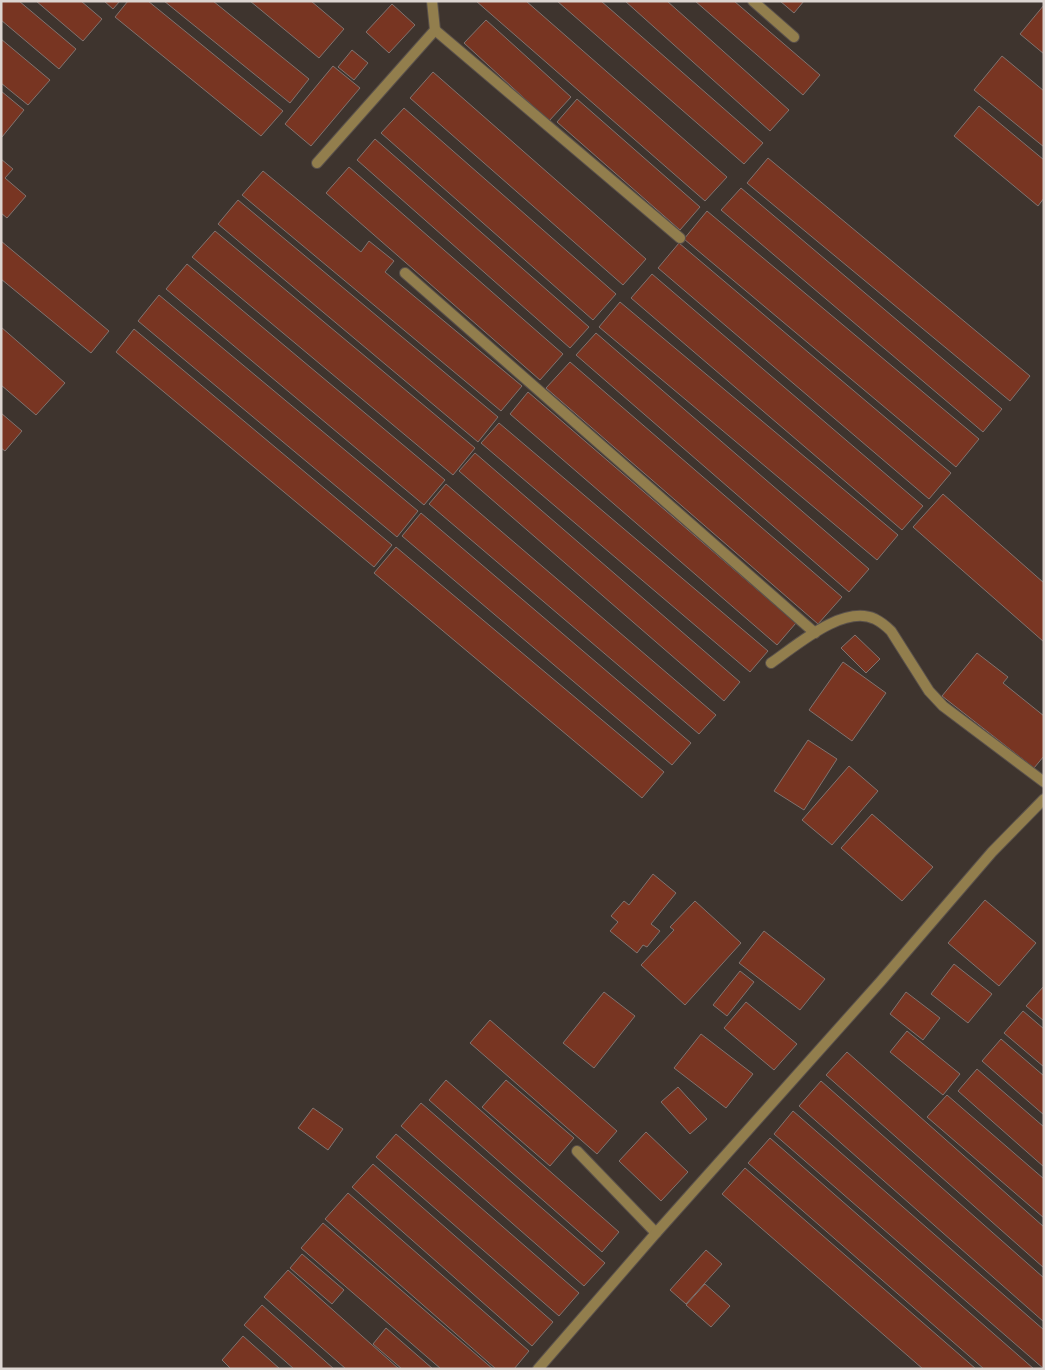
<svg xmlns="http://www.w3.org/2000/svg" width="1045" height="1370" viewBox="0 0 1045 1370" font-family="'Source Serif 4',serif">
	<rect width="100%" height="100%" fill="#3e342e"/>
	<g fill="#783522" stroke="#81736f">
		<polygon points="1,1 19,1 76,49 59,69 1,20"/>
		<polygon points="36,1 81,1 102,19 83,41"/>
		<polygon points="104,1 120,1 113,9"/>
		<polygon points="128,1 148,1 283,111 261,136 115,17"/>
		<polygon points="164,1 213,1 309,79 290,103"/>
		<polygon points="250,1 311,1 344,29 319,58"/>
		<polygon points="476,1 526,1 727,177 705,201"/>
		<polygon points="557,1 601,1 763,143 744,164"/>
		<polygon points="625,1 667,1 789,110 770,131"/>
		<polygon points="695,1 734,1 820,75 803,95"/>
		<polygon points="780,1 804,1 794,13"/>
		<polygon points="392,4 415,25 389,53 366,32"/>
		<polygon points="1044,5 1044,54 1020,34"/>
		<polygon points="486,20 571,97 549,121 464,43"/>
		<polygon points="1,39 50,80 28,105 1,83"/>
		<polygon points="352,50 368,63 354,80 338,67"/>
		<polygon points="1002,56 1044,91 1044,147 974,90"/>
		<polygon points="333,66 360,88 311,146 285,124"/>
		<polygon points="433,72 646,259 623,285 410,98"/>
		<polygon points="1,91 24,110 2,137 1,136"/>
		<polygon points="577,99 700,207 680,230 557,122"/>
		<polygon points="979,106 1044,160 1044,198 1038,206 954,136"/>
		<polygon points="404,108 616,294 593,320 381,133"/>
		<polygon points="375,139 589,327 570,348 357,160"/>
		<polygon points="768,158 1030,376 1010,401 747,183"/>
		<polygon points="1,159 13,169 5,178 26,196 7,218 1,213"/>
		<polygon points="349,167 563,354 540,380 326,193"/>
		<polygon points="263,171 361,252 369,241 394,261 385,272 522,386 501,411 242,195"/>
		<polygon points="741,188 1002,409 983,432 721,210"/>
		<polygon points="238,200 498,417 478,442 218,224"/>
		<polygon points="707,211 979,439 956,467 684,239"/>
		<polygon points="215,231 475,448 453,475 192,257"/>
		<polygon points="1,241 109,331 91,353 1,279"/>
		<polygon points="679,243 951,473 929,499 658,268"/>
		<polygon points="187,264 445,480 424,505 166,289"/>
		<polygon points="652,274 923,506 902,530 631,298"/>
		<polygon points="159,295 418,511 397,537 138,321"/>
		<polygon points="620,302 898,535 877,560 599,327"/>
		<polygon points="1,327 65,383 36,415 1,385"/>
		<polygon points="134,329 392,545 374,567 116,352"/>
		<polygon points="596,333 869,569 849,592 576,355"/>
		<polygon points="570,362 842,597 818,624 546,388"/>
		<polygon points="528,392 796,623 777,645 510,414"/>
		<polygon points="1,413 22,431 5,451 1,448"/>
		<polygon points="499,423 768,651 750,672 481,443"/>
		<polygon points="475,453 740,682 724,701 459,471"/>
		<polygon points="446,484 716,715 699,734 429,504"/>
		<polygon points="943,494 1044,583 1044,642 913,527"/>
		<polygon points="421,513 691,743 672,765 402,536"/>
		<polygon points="396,547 664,772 642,798 374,573"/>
		<polygon points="855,635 880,659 866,673 841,648"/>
		<polygon points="977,653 1008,677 1003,683 1044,716 1044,756 1034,768 942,696"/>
		<polygon points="843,662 886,693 852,741 809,710"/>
		<polygon points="808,740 837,759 804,810 774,791"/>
		<polygon points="849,766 878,791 832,845 802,820"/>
		<polygon points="872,814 933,867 902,901 841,848"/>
		<polygon points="653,874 676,893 651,924 660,931 647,947 643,945 637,953 610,931 618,922 611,916 624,901 629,905"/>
		<polygon points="985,900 1036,943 999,986 948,943"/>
		<polygon points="695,901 741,943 685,1005 641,965 674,930 670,927"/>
		<polygon points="764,931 825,979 800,1010 739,963"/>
		<polygon points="954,964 992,994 968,1023 931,994"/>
		<polygon points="740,971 754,982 727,1016 713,1005"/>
		<polygon points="1044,986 1044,1021 1026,1006"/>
		<polygon points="604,992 635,1016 594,1068 563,1043"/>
		<polygon points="906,992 940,1018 923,1040 890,1014"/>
		<polygon points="746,1002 797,1044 774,1070 724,1028"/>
		<polygon points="1023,1011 1044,1029 1044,1067 1004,1033"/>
		<polygon points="490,1020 617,1131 597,1154 470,1043"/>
		<polygon points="907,1031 960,1074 943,1095 890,1052"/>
		<polygon points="701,1034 753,1074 726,1108 674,1068"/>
		<polygon points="1001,1039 1044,1076 1044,1115 982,1061"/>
		<polygon points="847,1052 1044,1227 1044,1268 826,1075"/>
		<polygon points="977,1069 1044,1127 1044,1167 958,1091"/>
		<polygon points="446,1080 619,1232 602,1252 429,1100"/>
		<polygon points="506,1080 574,1138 550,1166 482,1107"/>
		<polygon points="821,1081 1044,1278 1044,1322 799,1106"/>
		<polygon points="678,1087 707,1119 690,1134 661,1102"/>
		<polygon points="947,1095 1044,1179 1044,1218 927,1117"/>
		<polygon points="421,1103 605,1263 584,1286 401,1126"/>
		<polygon points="313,1108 343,1129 328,1150 298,1128"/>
		<polygon points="793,1111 1044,1330 1044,1369 774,1134"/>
		<polygon points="646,1132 688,1172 661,1201 619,1161"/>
		<polygon points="396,1134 579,1293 559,1316 376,1157"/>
		<polygon points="770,1138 1034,1369 984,1369 748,1163"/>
		<polygon points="373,1164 553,1322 532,1346 352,1187"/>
		<polygon points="745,1168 976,1369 923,1369 722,1194"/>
		<polygon points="348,1193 529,1351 514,1369 496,1369 325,1219"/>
		<polygon points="323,1223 493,1369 441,1369 301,1248"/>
		<polygon points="706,1250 722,1264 686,1304 670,1290"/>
		<polygon points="302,1254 344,1290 332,1304 290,1268"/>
		<polygon points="288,1270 399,1369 346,1369 264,1297"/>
		<polygon points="705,1284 730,1306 711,1327 686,1305"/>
		<polygon points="262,1305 334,1369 294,1369 244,1325"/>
		<polygon points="386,1328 433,1369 402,1369 373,1344"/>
		<polygon points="243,1336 280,1369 231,1369 222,1360"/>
	</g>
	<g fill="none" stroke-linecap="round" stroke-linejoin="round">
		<g stroke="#5a514b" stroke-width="12">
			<g id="service">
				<polyline points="753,1 794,37"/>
				<polyline points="435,30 680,238"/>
				<polyline points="317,163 435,30 432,1"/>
				<polyline points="405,273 815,633"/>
				<path d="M771 663C796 646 843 604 875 619 881 622 886 626 891 631L929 691 943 706 1044 782"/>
				<polyline points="577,1151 656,1233"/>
			</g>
		</g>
		<g stroke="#5a514b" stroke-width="12">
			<polyline id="minor" points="538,1369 656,1233 881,981 992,852 1044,799"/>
		</g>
		<use href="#service" stroke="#927e4d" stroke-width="10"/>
		<use href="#minor" stroke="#927e4d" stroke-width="10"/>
	</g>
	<rect width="1045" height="1370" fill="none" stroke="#dcd5d1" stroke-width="5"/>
</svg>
